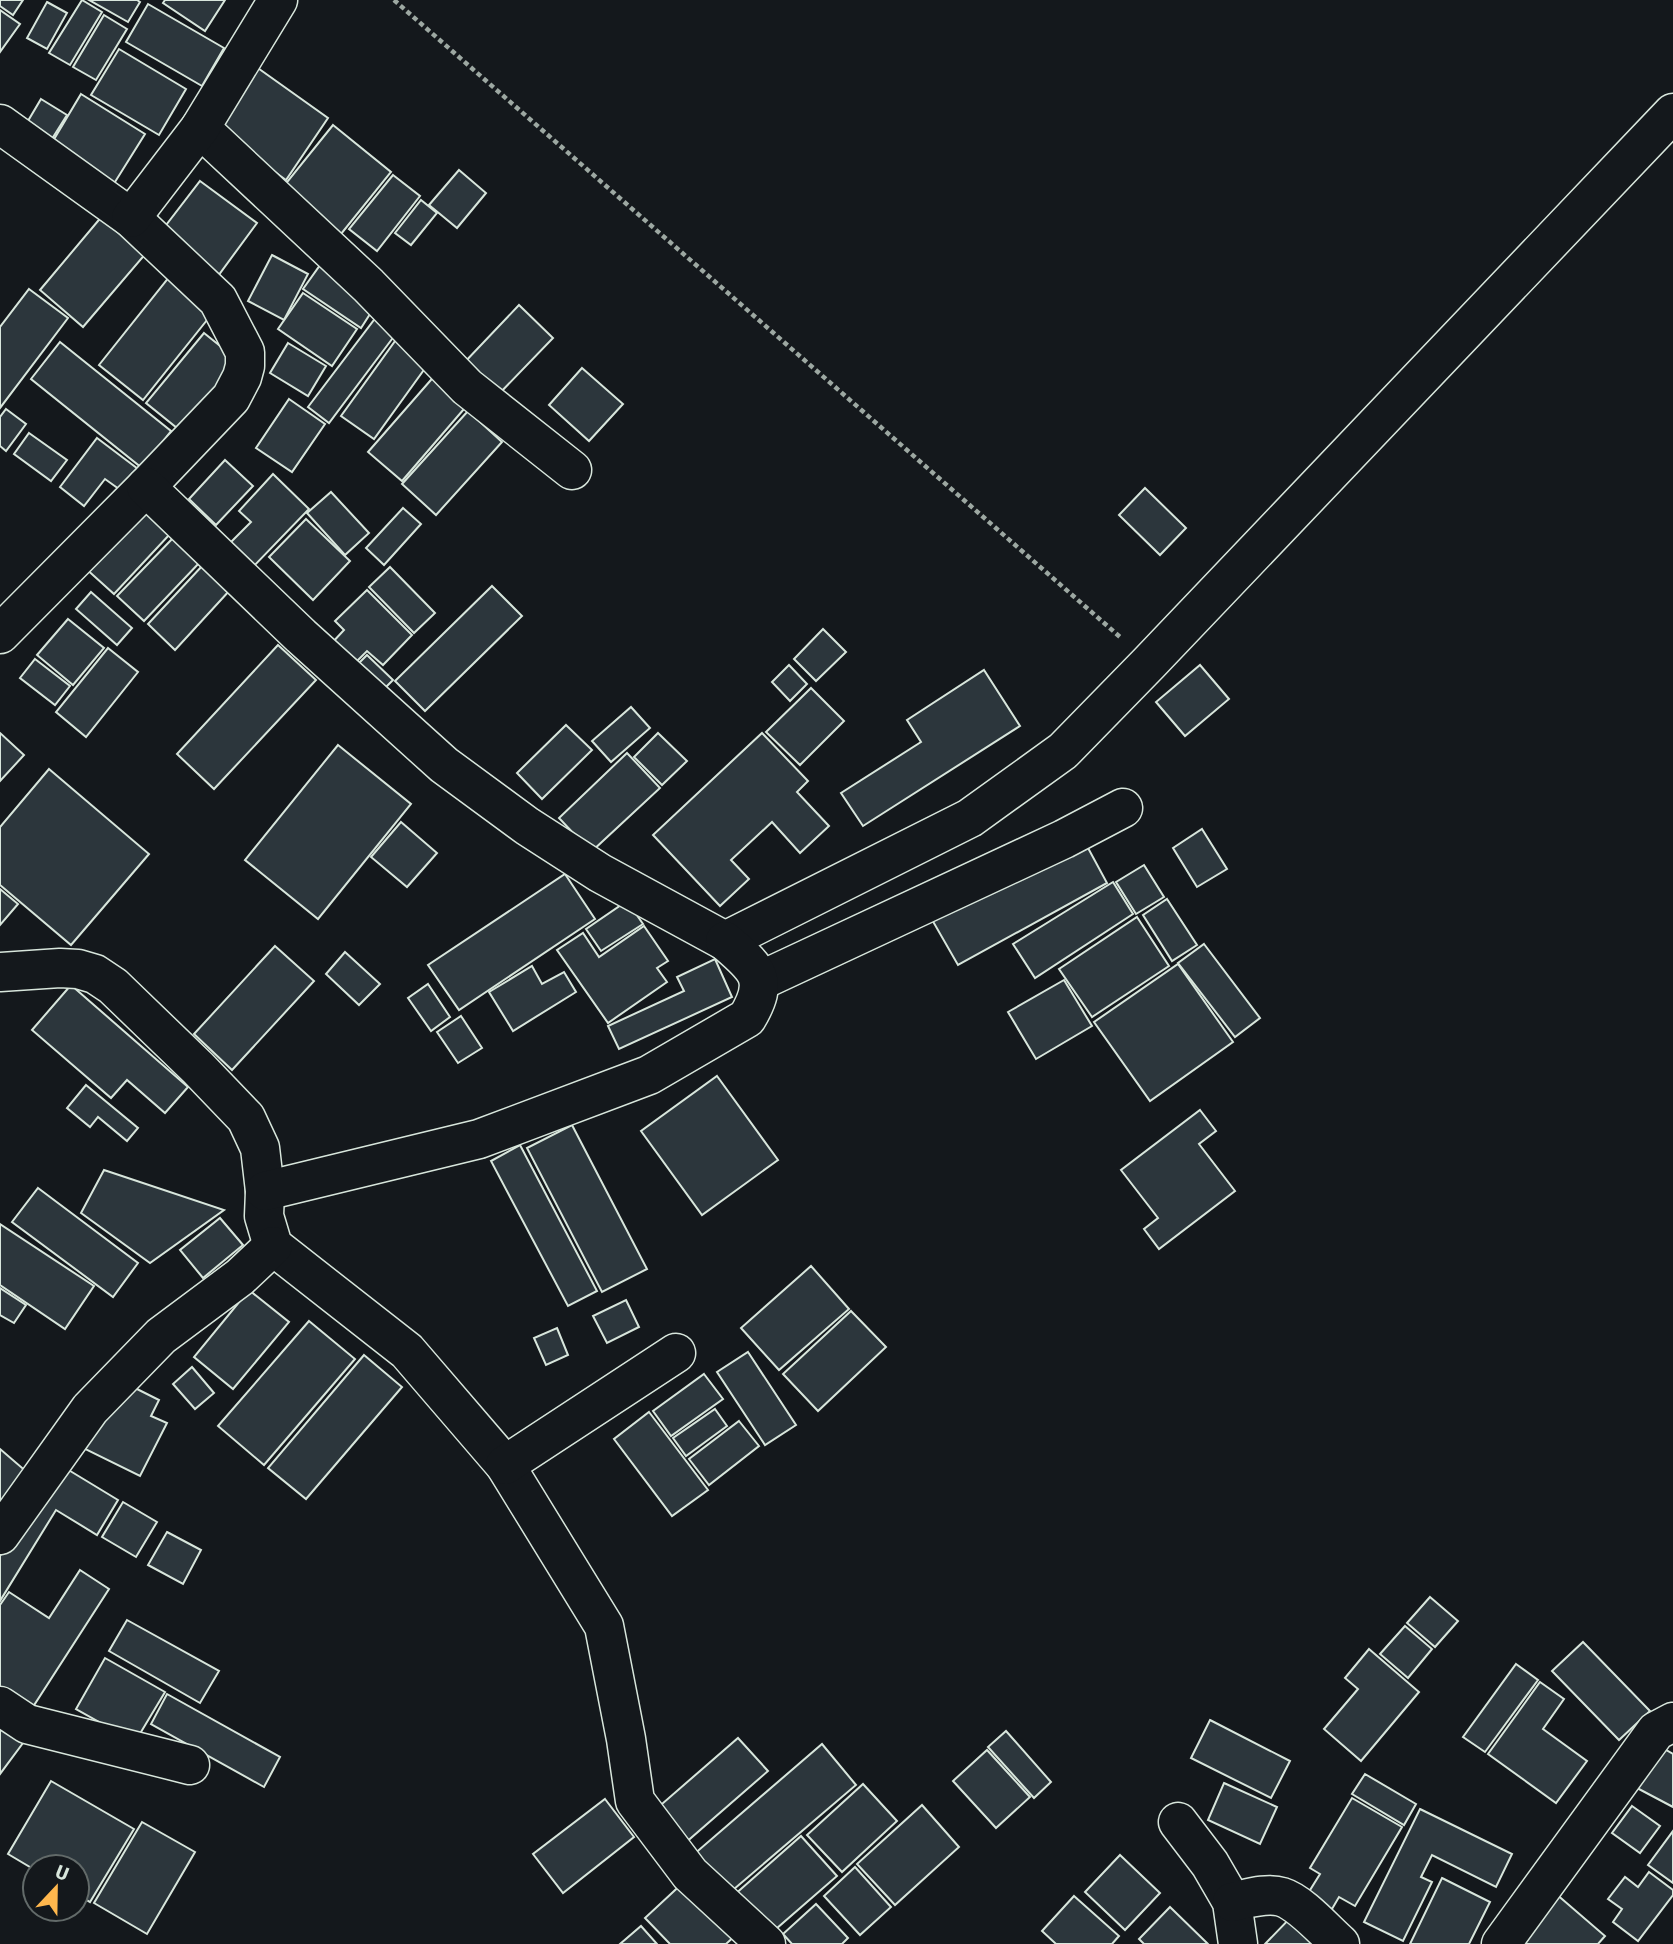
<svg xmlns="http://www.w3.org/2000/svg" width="1673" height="1944" viewBox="0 0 1673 1944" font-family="'Fira Sans',sans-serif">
	<rect width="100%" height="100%" fill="#14181c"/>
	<g fill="#2c363c" stroke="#d8e6dc" stroke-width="2">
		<polygon points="0,0 23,0 13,15 0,6"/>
		<polygon points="82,0 102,12 70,65 49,53"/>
		<polygon points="89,0 137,0 140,2 128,22"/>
		<polygon points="165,0 225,0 205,31 163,3"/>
		<polygon points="47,2 67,13 47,49 27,38"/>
		<polygon points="148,4 224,48 202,86 126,42"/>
		<polygon points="0,10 20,24 0,52"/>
		<polygon points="104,15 127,29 96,80 73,67"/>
		<polygon points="119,49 186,89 159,135 91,95"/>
		<polygon points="255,66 328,118 286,180 212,127"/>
		<polygon points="81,94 145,134 110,190 47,151"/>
		<polygon points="41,99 67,115 50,142 25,126"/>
		<polygon points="333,125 391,172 341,234 283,187"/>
		<polygon points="459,170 486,193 457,228 429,205"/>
		<polygon points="393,175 420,196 377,251 349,229"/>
		<polygon points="200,181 257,223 218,276 160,233"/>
		<polygon points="421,200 437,213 411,245 395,233"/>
		<polygon points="103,215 147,252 83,327 40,290"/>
		<polygon points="272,255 308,274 284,320 248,301"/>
		<polygon points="323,261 379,300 361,328 303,289"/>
		<polygon points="170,276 215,310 143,400 99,365"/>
		<polygon points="29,289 68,318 0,408 0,327"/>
		<polygon points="303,293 357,329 332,366 278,329"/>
		<polygon points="519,305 553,338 496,397 462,365"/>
		<polygon points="377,316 398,331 329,423 308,407"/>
		<polygon points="204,333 240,362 182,432 146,403"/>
		<polygon points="398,337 431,360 374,439 341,416"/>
		<polygon points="60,342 171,431 142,468 31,379"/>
		<polygon points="288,343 326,366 308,396 270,373"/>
		<polygon points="582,368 623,404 589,441 549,405"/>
		<polygon points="437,373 470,402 402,481 368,452"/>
		<polygon points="289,399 325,424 292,472 256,448"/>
		<polygon points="6,409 26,424 6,451 0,446 0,417"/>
		<polygon points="468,411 502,442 436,515 402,484"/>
		<polygon points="29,433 67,460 51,481 14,454"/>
		<polygon points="97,438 142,472 126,494 105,479 84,506 60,487"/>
		<polygon points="225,460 253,486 216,525 189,499"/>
		<polygon points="273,474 309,509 252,568 228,545 251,522 239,511"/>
		<polygon points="1145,488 1186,528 1160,555 1119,515"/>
		<polygon points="331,492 369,533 345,555 307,513"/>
		<polygon points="141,506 170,534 114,594 84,567"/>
		<polygon points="403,508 421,524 384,565 366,548"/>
		<polygon points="306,519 350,561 313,600 269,557"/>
		<polygon points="174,537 201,561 144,621 117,596"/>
		<polygon points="203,565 230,590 175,650 148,624"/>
		<polygon points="390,567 435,613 414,633 369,587"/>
		<polygon points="492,586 522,616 425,711 395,681"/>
		<polygon points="367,590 412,635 383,665 367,651 352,666 330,645 344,630 335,621"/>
		<polygon points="91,592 132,628 117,645 76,609"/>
		<polygon points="68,619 104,648 73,685 37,655"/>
		<polygon points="823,629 846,652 816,681 794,659"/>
		<polygon points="278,645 316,680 214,789 177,754"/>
		<polygon points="108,648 138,672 86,737 56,712"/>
		<polygon points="367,655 393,680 378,695 352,670"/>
		<polygon points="35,659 70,686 55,705 20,678"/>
		<polygon points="789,665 807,684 790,701 772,682"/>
		<polygon points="1200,665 1229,699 1185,736 1156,702"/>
		<polygon points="984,670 1020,726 863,826 841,793 921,742 907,720"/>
		<polygon points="811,688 844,721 800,765 766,732"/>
		<polygon points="631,707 650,728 611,762 592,741"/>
		<polygon points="566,725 592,750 542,799 517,773"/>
		<polygon points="0,733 24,755 0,781"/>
		<polygon points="658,733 687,761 662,785 634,757"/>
		<polygon points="762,733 808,781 797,792 829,826 800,853 772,822 731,860 749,879 720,906 653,835"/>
		<polygon points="338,745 411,804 318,919 245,860"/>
		<polygon points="627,753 660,788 591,852 559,818"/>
		<polygon points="49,769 149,854 71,945 0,885 0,827"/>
		<polygon points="401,822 437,853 407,887 371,857"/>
		<polygon points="1202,829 1227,869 1197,887 1173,848"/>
		<polygon points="1081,835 1107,883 958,965 931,918"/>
		<polygon points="1144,865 1164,897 1136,914 1116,882"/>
		<polygon points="565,874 595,919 459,1010 428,965"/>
		<polygon points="1113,882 1133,914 1035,978 1013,944"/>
		<polygon points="0,889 18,904 0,925"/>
		<polygon points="1167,899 1197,945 1172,961 1143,915"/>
		<polygon points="627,901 643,924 601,951 586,929"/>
		<polygon points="1137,917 1169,966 1092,1017 1059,969"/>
		<polygon points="644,926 668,961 657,968 667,982 608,1023 557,950 583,933 599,957"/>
		<polygon points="1204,944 1260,1018 1235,1037 1178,963"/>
		<polygon points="275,946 314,981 232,1070 194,1034"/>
		<polygon points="345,952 380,984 359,1005 326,974"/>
		<polygon points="715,959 732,997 619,1049 608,1026 684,991 677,977"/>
		<polygon points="1178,964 1233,1042 1150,1101 1094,1022"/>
		<polygon points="532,966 542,984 564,972 576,992 513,1031 489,992"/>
		<polygon points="1064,980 1092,1026 1036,1059 1008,1012"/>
		<polygon points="428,984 450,1017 431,1031 408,998"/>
		<polygon points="71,985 188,1087 165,1113 127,1080 111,1098 32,1030"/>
		<polygon points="461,1016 482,1048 458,1063 437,1032"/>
		<polygon points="717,1076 778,1160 702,1215 641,1131"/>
		<polygon points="86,1085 138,1128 127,1141 98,1117 90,1127 67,1108"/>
		<polygon points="1200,1110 1216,1131 1199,1144 1235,1191 1159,1249 1144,1229 1158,1218 1121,1170"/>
		<polygon points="572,1125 647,1269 602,1292 527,1148"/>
		<polygon points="520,1145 597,1291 568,1306 491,1161"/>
		<polygon points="104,1170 224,1210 150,1263 81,1213"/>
		<polygon points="38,1188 138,1263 113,1297 12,1222"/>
		<polygon points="220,1218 243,1245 203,1278 180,1250"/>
		<polygon points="0,1224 94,1286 65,1329 0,1285"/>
		<polygon points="811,1266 849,1309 779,1370 741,1328"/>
		<polygon points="0,1288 26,1305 14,1323 0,1315"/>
		<polygon points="249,1290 289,1322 233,1389 194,1357"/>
		<polygon points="626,1300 639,1327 607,1343 593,1316"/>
		<polygon points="851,1311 886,1347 818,1411 783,1374"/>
		<polygon points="309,1321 355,1359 264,1465 218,1426"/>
		<polygon points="557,1328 568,1355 546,1365 534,1338"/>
		<polygon points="748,1352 796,1425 765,1445 717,1372"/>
		<polygon points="364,1355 402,1387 306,1499 268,1468"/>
		<polygon points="192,1367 214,1393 195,1409 173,1384"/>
		<polygon points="704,1374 723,1399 671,1436 653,1411"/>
		<polygon points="127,1384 159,1400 151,1416 167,1423 140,1476 81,1447"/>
		<polygon points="715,1409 727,1426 686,1456 673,1438"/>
		<polygon points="649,1412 708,1490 672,1516 614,1439"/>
		<polygon points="739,1421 759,1446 709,1485 689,1459"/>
		<polygon points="0,1449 28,1473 3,1502 0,1499"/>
		<polygon points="57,1463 118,1500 97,1535 56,1510 0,1601 0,1556"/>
		<polygon points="123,1502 157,1522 136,1557 102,1537"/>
		<polygon points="167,1532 201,1550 183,1584 148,1565"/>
		<polygon points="80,1570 109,1589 29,1713 0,1694 0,1605 9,1592 49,1618"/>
		<polygon points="1430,1597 1458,1621 1435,1647 1407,1623"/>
		<polygon points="127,1620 219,1671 200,1703 109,1651"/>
		<polygon points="1405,1626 1432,1649 1408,1678 1380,1654"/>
		<polygon points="1583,1642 1650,1711 1619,1740 1552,1671"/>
		<polygon points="1369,1649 1419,1692 1361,1761 1324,1729 1358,1689 1345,1678"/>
		<polygon points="105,1658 165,1692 135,1742 76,1709"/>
		<polygon points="1516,1664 1538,1680 1485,1752 1463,1737"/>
		<polygon points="1540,1682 1564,1699 1543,1729 1587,1761 1556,1803 1488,1754"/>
		<polygon points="167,1694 280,1757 264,1787 151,1724"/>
		<polygon points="1210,1720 1290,1761 1271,1798 1191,1758"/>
		<polygon points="0,1726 23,1743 0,1774"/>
		<polygon points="1006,1731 1051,1782 1034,1798 988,1747"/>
		<polygon points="738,1738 768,1771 684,1844 655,1810"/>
		<polygon points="822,1744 856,1785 727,1895 693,1855"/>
		<polygon points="1659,1746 1673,1754 1673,1807 1637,1788"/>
		<polygon points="987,1750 1030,1797 996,1828 953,1781"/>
		<polygon points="1365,1774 1416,1804 1404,1825 1352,1794"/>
		<polygon points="51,1781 134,1829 90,1902 77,1894 77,1867 35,1867 35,1870 8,1854"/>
		<polygon points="1224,1783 1277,1807 1260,1844 1208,1820"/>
		<polygon points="863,1784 897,1821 842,1872 807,1835"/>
		<polygon points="1352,1798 1402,1827 1355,1906 1339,1897 1332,1909 1307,1895 1320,1874 1310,1868"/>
		<polygon points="605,1799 634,1837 563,1893 533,1854"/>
		<polygon points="922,1805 959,1847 895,1905 857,1864"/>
		<polygon points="1632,1806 1660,1826 1640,1853 1612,1833"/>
		<polygon points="1420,1809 1512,1854 1496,1887 1432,1855 1421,1877 1432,1882 1403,1941 1364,1922"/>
		<polygon points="142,1822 195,1852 147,1934 94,1903"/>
		<polygon points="1673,1831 1673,1883 1648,1865"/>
		<polygon points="801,1836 837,1876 769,1935 733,1896"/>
		<polygon points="1120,1855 1160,1893 1125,1930 1085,1892"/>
		<polygon points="855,1867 891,1907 860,1935 824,1896"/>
		<polygon points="1649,1872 1673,1890 1673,1895 1638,1941 1613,1922 1622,1909 1608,1899 1625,1877 1638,1887"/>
		<polygon points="1442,1878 1490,1902 1469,1944 1410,1944"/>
		<polygon points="686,1880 737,1934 726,1944 670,1944 645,1918"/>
		<polygon points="1555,1893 1605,1936 1598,1944 1522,1944"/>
		<polygon points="1074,1896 1119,1936 1112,1944 1056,1944 1042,1931"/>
		<polygon points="816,1904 848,1938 842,1944 792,1944 783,1934"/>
		<polygon points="1170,1907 1208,1944 1144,1944 1139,1939"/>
		<polygon points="1293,1915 1312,1944 1265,1944"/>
		<polygon points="641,1926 657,1944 620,1944"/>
	</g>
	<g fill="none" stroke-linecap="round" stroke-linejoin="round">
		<g stroke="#d8e6dc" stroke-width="41">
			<g id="minor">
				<polyline points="0,124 131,218 218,300 245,352 245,366 242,377 231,398 146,487 0,634"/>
				<polyline points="200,128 368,285 467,387 572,470"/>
				<polyline points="131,218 200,128 278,0"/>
				<polyline points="146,487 301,636 444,765 527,826 600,873 725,941 970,818 1063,751 1149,663 1673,113"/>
				<polyline points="0,972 60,968 78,969 95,974 113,986 198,1068 246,1118 260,1148 265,1191 264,1216 273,1246 407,1351 505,1465 604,1626 626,1739 635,1801 690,1874 766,1944"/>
				<polyline points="760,981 1064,839 1123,808"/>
				<path d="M265 1191 479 1139 649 1075 747 1018C771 978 756 968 725 941"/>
				<polyline points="505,1465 676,1353"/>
				<polyline points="0,1535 90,1409 161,1336 240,1277 273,1246"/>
				<polyline points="0,1706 27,1724 190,1765"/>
				<polyline points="1178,1822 1210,1864 1232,1902 1238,1944"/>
				<path d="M1232 1902C1247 1899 1266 1892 1282 1897 1301 1903 1325 1931 1340 1944"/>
				<polyline points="1501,1944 1656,1731 1673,1722"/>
			</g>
		</g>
		<polyline stroke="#9da8a2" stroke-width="4.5" stroke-dasharray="5 3.5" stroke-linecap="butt" points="394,0 1120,637"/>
		<use href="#minor" stroke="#14181c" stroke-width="38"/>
	</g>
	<g transform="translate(56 1888) rotate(22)"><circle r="33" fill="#14181c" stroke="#626a69" stroke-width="2"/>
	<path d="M0-5L12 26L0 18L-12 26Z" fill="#ffb74d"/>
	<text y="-10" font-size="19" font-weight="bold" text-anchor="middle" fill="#d8e6dc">U</text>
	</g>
</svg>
